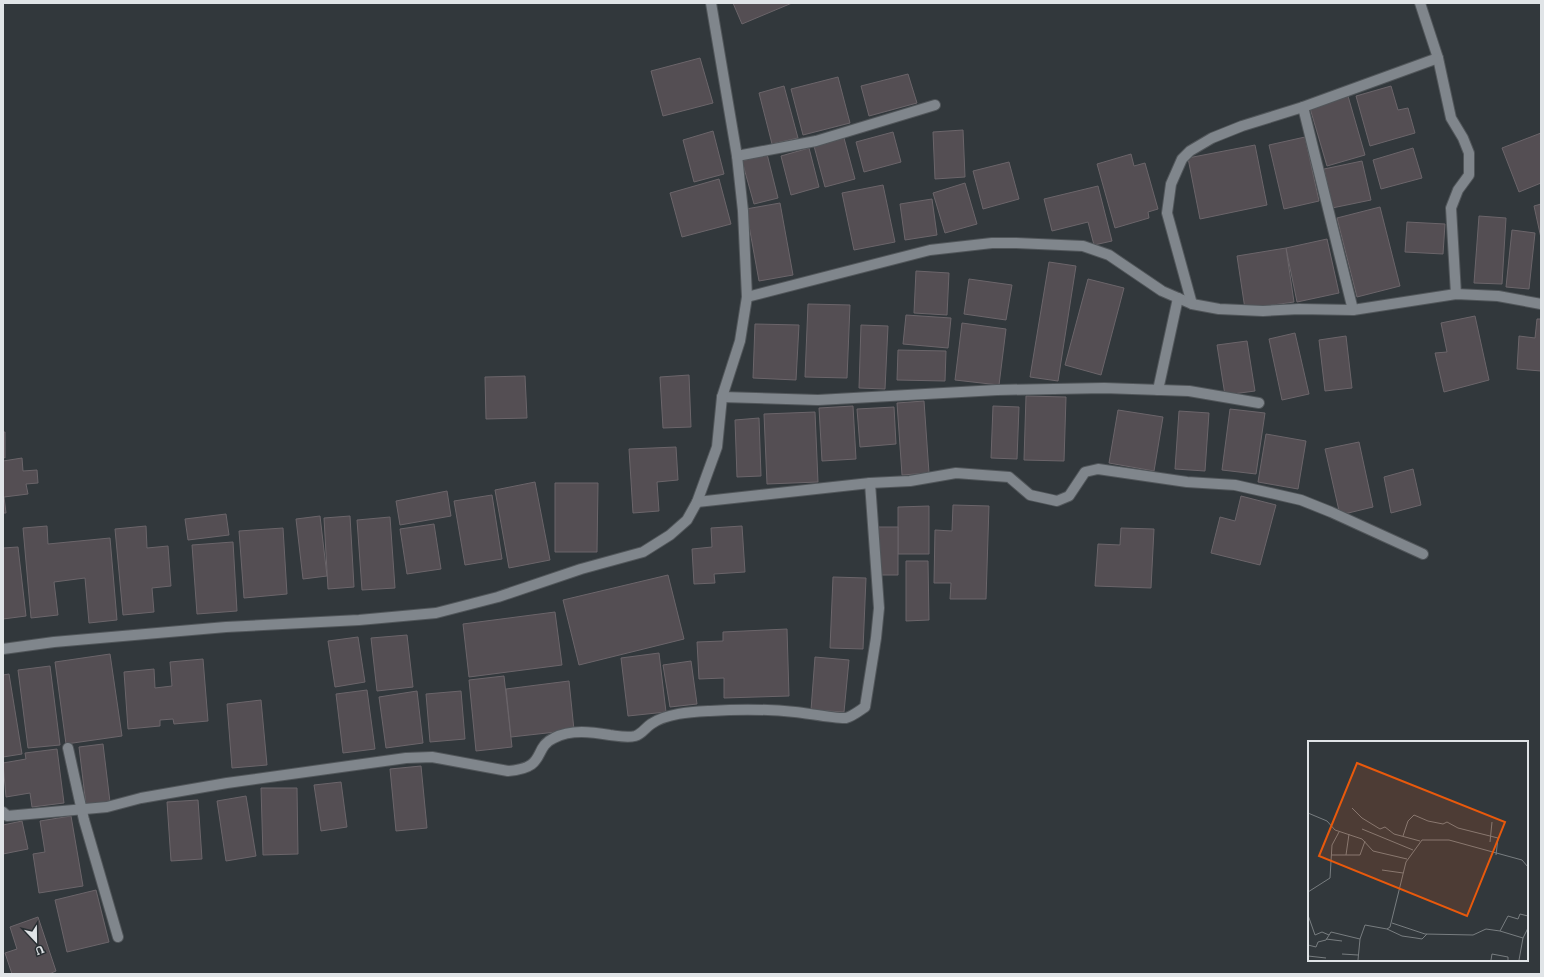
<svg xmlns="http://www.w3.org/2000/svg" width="1544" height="977" viewBox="0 0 1544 977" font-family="Literata,serif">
	<rect width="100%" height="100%" fill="#32383c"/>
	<g fill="#544e53" stroke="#6b656a">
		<polygon points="733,3 792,3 742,24"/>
		<polygon points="700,58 713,103 663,116 651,71"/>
		<polygon points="908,74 917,103 869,116 861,86"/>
		<polygon points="838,77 850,123 803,135 791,89"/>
		<polygon points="784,86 798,138 772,144 759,93"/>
		<polygon points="1391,86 1398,110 1408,108 1415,133 1370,146 1356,96"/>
		<polygon points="1348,96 1365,155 1327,166 1310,108"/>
		<polygon points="963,130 965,177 935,179 933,132"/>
		<polygon points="713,131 724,174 694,182 683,140"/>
		<polygon points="893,132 901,162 864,172 856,142"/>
		<polygon points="1541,133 1541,183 1519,192 1502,148"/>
		<polygon points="1305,137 1319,201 1284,209 1269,145"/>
		<polygon points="844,138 855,179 825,187 814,146"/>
		<polygon points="1255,145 1267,205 1200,219 1188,158"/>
		<polygon points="809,148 819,187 791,195 781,156"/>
		<polygon points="1413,148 1422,178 1381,189 1373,160"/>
		<polygon points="767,154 778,198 754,204 742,161"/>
		<polygon points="1131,154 1134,166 1145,163 1158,209 1148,212 1149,218 1115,228 1097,164"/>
		<polygon points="1362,161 1371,200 1332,208 1324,169"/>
		<polygon points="1009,162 1019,199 983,209 973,171"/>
		<polygon points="719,179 731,224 682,237 670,193"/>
		<polygon points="965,183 977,224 945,233 933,193"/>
		<polygon points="883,185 895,242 854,250 842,193"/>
		<polygon points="1098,186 1112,241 1094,245 1088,222 1052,231 1044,199"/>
		<polygon points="932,199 937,235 905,240 900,204"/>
		<polygon points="780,203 793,275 759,281 746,209"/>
		<polygon points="1541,204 1541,238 1534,206"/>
		<polygon points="1380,207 1400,286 1357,297 1337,218"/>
		<polygon points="1479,216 1506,218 1502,284 1474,283"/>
		<polygon points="1407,222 1445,224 1443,254 1405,252"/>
		<polygon points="1512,230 1535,233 1529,289 1506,287"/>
		<polygon points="1327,239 1339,293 1297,302 1286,248"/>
		<polygon points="1286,248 1294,302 1245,309 1237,256"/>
		<polygon points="1049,262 1076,266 1058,381 1030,377"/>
		<polygon points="916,271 949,273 947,315 914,313"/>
		<polygon points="969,279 1012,285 1006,320 964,314"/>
		<polygon points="1088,279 1124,288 1101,375 1065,365"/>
		<polygon points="808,304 850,305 847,378 805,377"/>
		<polygon points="906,315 951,318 948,348 903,344"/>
		<polygon points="1475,316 1489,380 1444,392 1435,353 1447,352 1441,323"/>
		<polygon points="1537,319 1541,319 1541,371 1517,369 1519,336 1535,338"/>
		<polygon points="962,323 1006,329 999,385 955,380"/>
		<polygon points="755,324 799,325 796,380 753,378"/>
		<polygon points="861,325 888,326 885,389 859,388"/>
		<polygon points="1295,333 1309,394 1282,400 1269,339"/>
		<polygon points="1346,336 1352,388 1325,391 1319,340"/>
		<polygon points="1247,341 1255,391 1225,395 1217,345"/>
		<polygon points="898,350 946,351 945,381 897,380"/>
		<polygon points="689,375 691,427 663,428 660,377"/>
		<polygon points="525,376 527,418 486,419 485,377"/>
		<polygon points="1026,396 1066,397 1064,461 1024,460"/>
		<polygon points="924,401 929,473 902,475 897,403"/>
		<polygon points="853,406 856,459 822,461 819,408"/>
		<polygon points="993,406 1019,407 1017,459 991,458"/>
		<polygon points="894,407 896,444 860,447 857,409"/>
		<polygon points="1230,409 1265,413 1256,474 1222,470"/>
		<polygon points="1118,410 1163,417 1154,471 1109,463"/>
		<polygon points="1179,411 1209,413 1205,471 1175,469"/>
		<polygon points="815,412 818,482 767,484 764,414"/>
		<polygon points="759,418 761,476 737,477 735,420"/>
		<polygon points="3,432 5,432 5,458 3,457"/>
		<polygon points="1266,434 1306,441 1298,489 1258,482"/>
		<polygon points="1359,442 1373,507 1340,515 1325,449"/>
		<polygon points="676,447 678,480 657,482 659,511 633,513 629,449"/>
		<polygon points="22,458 23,471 37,470 38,483 26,484 28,494 4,497 6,513 3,513 3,461"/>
		<polygon points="1413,469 1421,505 1391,513 1384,477"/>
		<polygon points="535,482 550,560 509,568 495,490"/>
		<polygon points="555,483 598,483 597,552 555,552"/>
		<polygon points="447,491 451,516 400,525 396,501"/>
		<polygon points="492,495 502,559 465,565 454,501"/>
		<polygon points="1241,496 1276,505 1260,565 1211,553 1220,517 1235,521"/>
		<polygon points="953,505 989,506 986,599 950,599 951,583 934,583 935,530 952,531"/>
		<polygon points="929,506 929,554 898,554 898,507"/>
		<polygon points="226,514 229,535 188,540 185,519"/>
		<polygon points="320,516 327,576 303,579 296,519"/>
		<polygon points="350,516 354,587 328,589 324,518"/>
		<polygon points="390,517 395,588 362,590 357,520"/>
		<polygon points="434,524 441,569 407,574 400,529"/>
		<polygon points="47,526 48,544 110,538 117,620 89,623 85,578 54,582 58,615 31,618 23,528"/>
		<polygon points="146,526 147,548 168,546 171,586 152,588 154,612 123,615 115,529"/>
		<polygon points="742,526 745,572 714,574 715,583 694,584 692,549 712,547 711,528"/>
		<polygon points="878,527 898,527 898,575 879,575"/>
		<polygon points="283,528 287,594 244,598 239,531"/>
		<polygon points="1121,528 1154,529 1151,588 1095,586 1098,544 1120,545"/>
		<polygon points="233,542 237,611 197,614 192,545"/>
		<polygon points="18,547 26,616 3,619 3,548"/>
		<polygon points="906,561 928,561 929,620 906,621"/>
		<polygon points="668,575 684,639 579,665 563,600"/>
		<polygon points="833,577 866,578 863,649 830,648"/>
		<polygon points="555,612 562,665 469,677 463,624"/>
		<polygon points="787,629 789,696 724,698 724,678 699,679 697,642 723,641 723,632"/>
		<polygon points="407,635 413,687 377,691 371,638"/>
		<polygon points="358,637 365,682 335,687 328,641"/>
		<polygon points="659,653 666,712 628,716 621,658"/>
		<polygon points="110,654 122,736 66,744 55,662"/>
		<polygon points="815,657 849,660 844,712 811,710"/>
		<polygon points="203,659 208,721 174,724 173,719 160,720 160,726 128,729 124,672 154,669 155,688 172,686 170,662"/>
		<polygon points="691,661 697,704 670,707 663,665"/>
		<polygon points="50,666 60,745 28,748 18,670"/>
		<polygon points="9,674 22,754 3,757 3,675"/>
		<polygon points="504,676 512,747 476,751 469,680"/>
		<polygon points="569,681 574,730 511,737 506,689"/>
		<polygon points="367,690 375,749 343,753 336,694"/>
		<polygon points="417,691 423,743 386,748 379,697"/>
		<polygon points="461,691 465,739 430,742 426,694"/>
		<polygon points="261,700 267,765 232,768 227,704"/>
		<polygon points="103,744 110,802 86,805 79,747"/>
		<polygon points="57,749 64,803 32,807 30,793 6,797 3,763 26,759 25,753"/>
		<polygon points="421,766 427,828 396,831 390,769"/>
		<polygon points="341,782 347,827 321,831 314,785"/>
		<polygon points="261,788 297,788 298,854 263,855"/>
		<polygon points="246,796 256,856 226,861 217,801"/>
		<polygon points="198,800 202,859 171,861 167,802"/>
		<polygon points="71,816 83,886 39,893 33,854 45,852 40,821"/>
		<polygon points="22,821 28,849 3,854 3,825"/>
		<polygon points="96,890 109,942 67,952 55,900"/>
		<polygon points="38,917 56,971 49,974 12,974 5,953 17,949 10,927"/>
	</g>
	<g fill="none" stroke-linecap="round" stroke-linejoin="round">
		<g stroke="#51565a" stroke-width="12">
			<g id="minor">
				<polyline points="1420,3 1438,58 1451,118 1463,138 1469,153 1469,175 1458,190 1451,208 1456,294"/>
				<polyline points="1303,107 1438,58"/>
				<polyline points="737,156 816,141 935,105"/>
				<polyline points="747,297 930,250 992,243 1016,243 1083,246 1109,255 1162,291 1192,304 1219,309 1263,311 1299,309 1353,310 1456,294 1498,296 1541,304"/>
				<polyline points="1192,304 1167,213 1171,184 1182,159 1190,151 1212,138 1242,126 1303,107 1353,310"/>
				<polyline points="1158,390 1178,298"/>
				<polyline points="722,397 818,400 997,390 1104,388 1189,391 1259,403"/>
				<polyline points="697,502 870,483 910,481 956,473 1009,477 1030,495 1057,501 1069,496 1085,472 1098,469 1187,482 1235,485 1301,500 1331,512 1423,554"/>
				<polyline points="3,649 54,642 226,627 359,620 436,613 498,597 581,569 643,552 670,535 687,520 697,502 717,447 722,397 740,341 747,297 743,211 737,156 711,3"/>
				<polyline points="68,748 84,820 118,937"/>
				<path d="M3 812 7 816 107 807 141 798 227 783 406 758 432 757 508 771C548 768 532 748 554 738 571 729 592 732 610 735 618 736 627 738 635 736 642 734 645 728 651 724 667 713 692 712 710 711 739 709 766 709 795 712 806 713 838 719 846 718 853 716 859 711 865 707L876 638 879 608 870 483"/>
			</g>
		</g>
		<use href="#minor" stroke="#80868c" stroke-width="10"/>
	</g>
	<g transform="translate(1308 741)">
		<rect width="220" height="220" fill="#32383c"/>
		<path fill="none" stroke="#787d80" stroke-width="1" d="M44 67 54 77 72 88 77 86 86 93 112 100M0 72 19 80 27 89 54 98 65 110 99 118M54 88 105 109M41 93 38 114H52L57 100M95 95 100 80 106 74 120 80 135 83 139 81 150 87 190 97 188 114M182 101 184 81M23 114H38M74 129 95 132M0 151 22 137 24 104 31 91M0 174 7 194 14 191 21 194M84 182 117 193 165 194 178 188 192 190 200 175 210 178 212 173 220 175M79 188 94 195 108 197 114 198 119 193M192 190 215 197 220 187M18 198 34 200M0 204 8 206 10 201 18 199 23 191 52 198M34 213 50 214M0 215 18 217M50 219 52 198 57 184 79 188 82 186 98 121 114 99H141L214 119 220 126M183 219 184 213 200 216V219M211 219 215 197"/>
		<path fill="#e8590c" fill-opacity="0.15" stroke="#e8590c" stroke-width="2" d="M49 22 197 81 159 175 11 115Z"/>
		<rect width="220" height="220" fill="none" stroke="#e0e4e7" stroke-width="2"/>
	</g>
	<rect width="1544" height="977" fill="none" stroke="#e0e4e7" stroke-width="8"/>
	<g transform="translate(36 941) rotate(158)" stroke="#282e32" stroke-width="3" paint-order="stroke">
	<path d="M0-3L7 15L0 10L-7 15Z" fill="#e0e4e7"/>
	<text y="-6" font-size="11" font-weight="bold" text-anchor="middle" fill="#e0e4e7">U</text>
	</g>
</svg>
